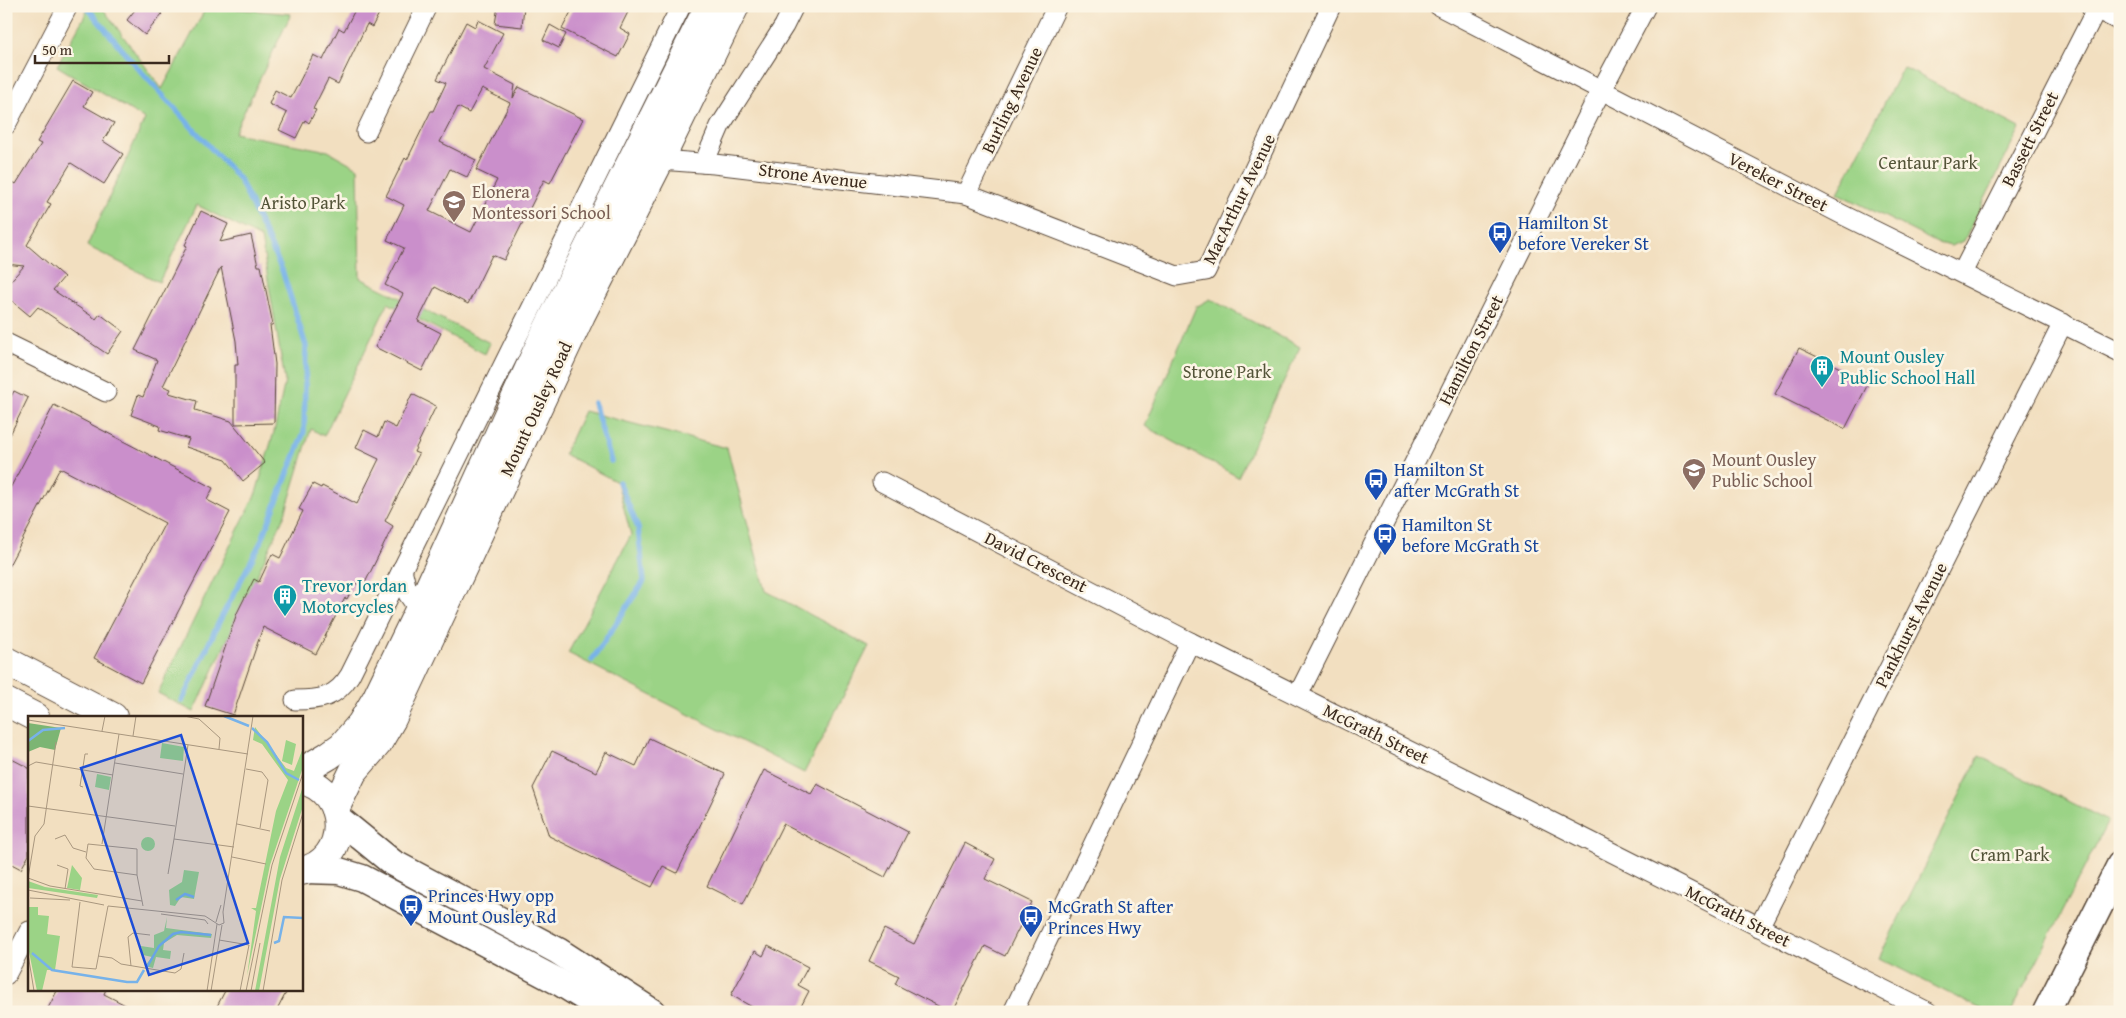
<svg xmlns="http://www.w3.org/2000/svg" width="2126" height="1018" viewBox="0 0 2126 1018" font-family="'Gentium Book Plus',serif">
	<rect width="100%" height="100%" fill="#fcf5e5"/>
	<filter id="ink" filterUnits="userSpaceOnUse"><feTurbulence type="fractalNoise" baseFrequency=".02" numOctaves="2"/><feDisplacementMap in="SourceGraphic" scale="10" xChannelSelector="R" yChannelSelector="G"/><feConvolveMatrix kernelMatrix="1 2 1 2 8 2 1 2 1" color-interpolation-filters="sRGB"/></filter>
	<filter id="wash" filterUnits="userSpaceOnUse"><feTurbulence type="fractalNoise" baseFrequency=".0096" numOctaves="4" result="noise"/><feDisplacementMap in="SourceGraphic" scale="20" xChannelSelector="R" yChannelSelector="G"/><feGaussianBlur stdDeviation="1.12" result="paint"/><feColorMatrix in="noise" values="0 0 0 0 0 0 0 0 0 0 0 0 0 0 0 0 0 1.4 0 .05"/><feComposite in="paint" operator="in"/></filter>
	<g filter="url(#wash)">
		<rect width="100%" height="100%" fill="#f2dfc0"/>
		<g fill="#9bd386" stroke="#6b7e52">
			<polygon points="90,6 101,6 162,89 207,6 291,14 234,133 328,151 358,168 360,278 490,343 485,354 388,303 324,436 311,429 284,517 194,712 158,693 256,493 274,432 285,381 261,238 197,205 159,282 87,246 145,119 57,66"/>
			<polygon points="1903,67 2020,128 1964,241 1951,246 1937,243 1838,193"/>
			<polygon points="1210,299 1300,347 1238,477 1145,426 1196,307"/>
			<polygon points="584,411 727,448 766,591 869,646 804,773 568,653 631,535 617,482 564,454"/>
			<polygon points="1979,756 2108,821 2011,1012 1986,1012 1879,958"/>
		</g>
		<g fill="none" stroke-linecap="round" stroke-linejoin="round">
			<g stroke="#77b2e9" stroke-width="5.5">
				<polyline points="86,6 136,66 240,180 282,270 306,346 304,432 261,542 219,622 182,701"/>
				<polyline points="594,403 611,461"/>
				<polyline points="592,660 644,581 638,528 619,482"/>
			</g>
		</g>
		<g id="blocks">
			<g fill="#ca8fcb" fill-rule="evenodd">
				<polygon points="138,6 153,6 162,14 145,35 127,20"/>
				<polygon points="357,6 383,6 372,27 367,24 338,84 328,79 313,109 316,110 309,123 305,120 296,138 279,130 287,113 269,104 275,90 291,98 313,55 323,60 339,28 344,31"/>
				<polygon points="498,6 524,6 522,27 495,24"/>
				<polygon points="574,6 631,6 620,28 630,34 618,57 562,29"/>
				<path d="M478 20 503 33 484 69 515 85 513 98 519 87 583 119 550 183 544 180 504 260 492 255 468 304 435 287 418 321 441 333 422 371 375 347 403 294 385 285 404 248 387 240 404 205 386 196 405 158 407 160 431 111H433L446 83 437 79 466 22 475 27ZM482 89 510 103 476 170 497 180 471 232 429 211 450 169 467 177 476 160 440 142 458 107 469 113Z"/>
				<polygon points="550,25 566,34 559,48 543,40"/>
				<polygon points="73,81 92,92 84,106 114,123 103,141 123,154 104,184 71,163 47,202 51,204 27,245 64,277 53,290 96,319 100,314 123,331 107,354 38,307 30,316 6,296 6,286 24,266 6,264 6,194 13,182 16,184 41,144 37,142"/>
				<polygon points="201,211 228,224 220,242 251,235 258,266 261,266 273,325 270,325 275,364 274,423 235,424 235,365 238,365 236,341 221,267 163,386 171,389 169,393 197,401 195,410 231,421 265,463 243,481 226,460 186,447 189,439 159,430 160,426 131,415 138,395 143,397 157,360 135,350 187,246 185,245"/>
				<polygon points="1799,348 1869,382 1845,429 1775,394"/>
				<polygon points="14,391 28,398 6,443 6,406"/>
				<polygon points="412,394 436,406 414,452 419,454 385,521 393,526 363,587 355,583 347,599 345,598 316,654 263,627 233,715 205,706 237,613 254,579 259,582 272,554 280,558 303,511 299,509 313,484 321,488 322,486 357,504 379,459 356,448 364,430 378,437 384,422 396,428"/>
				<polygon points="54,405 213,488 207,500 230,512 141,683 94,658 165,523 60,468 6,571 6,496"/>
				<polygon points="649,738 725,774 677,873 663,866 652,887 549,836 533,788 552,751 596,772 606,752 636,766"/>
				<polygon points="6,756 29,768 29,855 21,869 6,861"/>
				<polygon points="764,770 811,794 817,784 908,832 885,877 783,824 743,904 707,886"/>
				<polygon points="965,843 995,859 985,879 1032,902 1005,956 985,946 952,1012 950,1012 895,984 899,976 869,961 884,929 914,944"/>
				<polygon points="768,946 808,967 798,985 809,991 798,1012 761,1012 731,995 755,951 763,956"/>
				<polygon points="58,989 106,989 104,994 139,1012 46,1012"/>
				<polygon points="226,989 288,989 276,1012 214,1012"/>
			</g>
		</g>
	</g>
	<g filter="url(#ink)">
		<use href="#blocks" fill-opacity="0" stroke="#564536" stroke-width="1"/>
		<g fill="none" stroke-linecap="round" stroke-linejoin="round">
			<g stroke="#564536" stroke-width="21">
				<g id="street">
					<polyline points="1439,6 1841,214 2120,352"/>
					<polyline points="2090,6 2120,21"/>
					<polyline points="6,125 68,6"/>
					<polyline points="366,132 427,6"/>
					<polyline points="660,160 714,164 966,194 1177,276 1206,271 1331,6"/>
					<polyline points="704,163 720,126 784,26 794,6"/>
					<polyline points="966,194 1057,6"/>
					<polyline points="1962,273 2098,6"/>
					<polyline points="6,343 106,392"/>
					<polyline points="882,482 1190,642"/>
					<polyline points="402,569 408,594 419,610"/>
					<polyline points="1298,695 1592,108 1646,6"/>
					<path d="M295 700C320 700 336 698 350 675L681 6"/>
					<polyline points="1759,927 2063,323"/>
					<polyline points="6,975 29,931"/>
					<polyline points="1013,1012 1190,642 1524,808 1928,1012"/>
				</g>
			</g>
			<g stroke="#564536" stroke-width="29">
				<g id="secondary">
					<polyline points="339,819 393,863 558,951 652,1012"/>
					<polyline points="306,870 339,871 362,878 559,982 608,1012"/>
					<polyline points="2046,1012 2120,865"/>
				</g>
			</g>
			<g stroke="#564536" stroke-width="30">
				<g id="primary">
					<polyline points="6,661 113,717"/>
					<polyline points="6,702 35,717"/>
					<polyline points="301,772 328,756 342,746 361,724 376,699 419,610 542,340 709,6"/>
					<path d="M301 780C350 790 350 862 301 871"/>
					<polyline points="335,809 353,772 378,743 392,719 581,315 660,160 735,6"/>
				</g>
			</g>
			<use href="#street" stroke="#fff" stroke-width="19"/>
			<use href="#secondary" stroke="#fff" stroke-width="26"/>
			<use href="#primary" stroke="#fff" stroke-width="28"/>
		</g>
	</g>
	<defs>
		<g id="school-pin" transform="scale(1.25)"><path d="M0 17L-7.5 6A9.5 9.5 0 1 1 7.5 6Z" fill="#8d6e63" stroke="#fcf5e5"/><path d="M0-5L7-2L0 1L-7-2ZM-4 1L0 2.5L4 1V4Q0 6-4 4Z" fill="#fff"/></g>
		<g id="bus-pin" transform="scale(1.25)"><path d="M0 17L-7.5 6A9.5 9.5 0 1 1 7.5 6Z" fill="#1a4fb4" stroke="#fcf5e5"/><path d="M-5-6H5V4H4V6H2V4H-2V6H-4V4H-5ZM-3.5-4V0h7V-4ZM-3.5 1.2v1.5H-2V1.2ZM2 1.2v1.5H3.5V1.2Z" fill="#fff"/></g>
		<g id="building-pin" transform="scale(1.25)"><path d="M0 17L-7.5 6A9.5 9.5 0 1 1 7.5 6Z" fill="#0f9aa8" stroke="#fcf5e5"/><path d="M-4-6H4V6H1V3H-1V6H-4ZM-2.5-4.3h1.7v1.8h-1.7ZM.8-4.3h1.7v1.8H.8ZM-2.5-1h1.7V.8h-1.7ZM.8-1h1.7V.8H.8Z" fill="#fff"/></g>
	</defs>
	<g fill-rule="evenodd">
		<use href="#school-pin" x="454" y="202"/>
		<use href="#bus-pin" x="1500" y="233"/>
		<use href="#building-pin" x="1822" y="367"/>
		<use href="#school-pin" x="1694" y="470"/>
		<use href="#bus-pin" x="1376" y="480"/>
		<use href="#bus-pin" x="1385" y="535"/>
		<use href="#building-pin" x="285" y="596"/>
		<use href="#bus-pin" x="411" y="906"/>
		<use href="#bus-pin" x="1031" y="917"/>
	</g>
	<g text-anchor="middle" stroke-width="5" stroke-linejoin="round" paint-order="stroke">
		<g font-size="18" fill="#3b2a1e" stroke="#fcf5e5">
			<text transform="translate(1012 100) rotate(-64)" y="6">Burling Avenue</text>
			<text transform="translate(2030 139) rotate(-63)" y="6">Bassett Street</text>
			<text transform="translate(813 176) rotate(7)" y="6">Strone Avenue</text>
			<text transform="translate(1778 182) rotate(27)" y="6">Vereker Street</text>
			<text transform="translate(1239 199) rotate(-64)" y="6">MacArthur Avenue</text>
			<text transform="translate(1471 350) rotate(-63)" y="6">Hamilton Street</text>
			<text transform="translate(536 409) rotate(-65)" y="6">Mount Ousley Road</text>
			<text transform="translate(1036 562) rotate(27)" y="6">David Crescent</text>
			<text transform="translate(1911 625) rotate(-63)" y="6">Pankhurst Avenue</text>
			<text transform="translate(1376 734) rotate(26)" y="6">McGrath Street</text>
			<text transform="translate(1738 916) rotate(27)" y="6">McGrath Street</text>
		</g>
		<g font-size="18" fill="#535438" stroke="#fcf5e5">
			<text x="1928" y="169">Centaur Park</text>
			<text x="303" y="209">Aristo Park</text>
			<text x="1227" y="378">Strone Park</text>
			<text x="2010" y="861">Cram Park</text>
		</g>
		<g font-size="18" fill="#785e54" stroke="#fcf5e5" text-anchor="start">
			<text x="472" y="198">Elonera<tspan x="472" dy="21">Montessori School</tspan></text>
			<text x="1712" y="466">Mount Ousley<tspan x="1712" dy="21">Public School</tspan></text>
		</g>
		<g font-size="18" fill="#164399" stroke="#fcf5e5" text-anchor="start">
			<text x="1518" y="229">Hamilton St<tspan x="1518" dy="21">before Vereker St</tspan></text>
			<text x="1394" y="476">Hamilton St<tspan x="1394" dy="21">after McGrath St</tspan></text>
			<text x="1402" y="531">Hamilton St<tspan x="1402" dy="21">before McGrath St</tspan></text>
			<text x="428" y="902">Princes Hwy opp<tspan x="428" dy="21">Mount Ousley Rd</tspan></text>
			<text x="1048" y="913">McGrath St after<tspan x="1048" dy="21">Princes Hwy</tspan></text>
		</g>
		<g font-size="18" fill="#0d838f" stroke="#fcf5e5" text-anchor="start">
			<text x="1840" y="363">Mount Ousley<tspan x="1840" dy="21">Public School Hall</tspan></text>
			<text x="302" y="592">Trevor Jordan<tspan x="302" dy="21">Motorcycles</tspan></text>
		</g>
	</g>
	<g transform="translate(28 716)">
		<rect width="275" height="275" fill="#f2dfc0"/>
		<path d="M227 11 258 52 266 55 275 32V51L242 149 219 260 228 195 223 192H228L248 95 260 64 234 28 225 24ZM258 24 268 28 264 49 254 45ZM134 27 156 31 155 45 132 42ZM69 58 83 61 81 74 67 71ZM275 70V90L252 163 231 275H227L252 141ZM113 128a7 7 0 1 1 14 0a7 7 0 1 1-14 0ZM44 149 54 162 52 174 39 172ZM156 154 171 156 166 183 153 181 147 190 142 189 141 174 154 166ZM0 165 17 171 70 179 69 182 0 172ZM0 187 1 191H10V199L21 200 19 218 32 220 27 254H19L14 275H9L0 231ZM139 201 138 212 184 218 183 222 149 219 136 227 135 234 143 235 142 243 128 241 125 252 117 250 124 241 115 239 113 230 126 232V219L136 215Z" fill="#9bd386"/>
		<path d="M0 7 33 12 27 34 12 31 0 36Z" fill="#7cb573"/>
		<path fill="none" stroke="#77b2e9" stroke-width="2.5" d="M196 0 221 10M224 12 239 26 258 57 271 64M0 25 15 14 37 12M148 184 157 178 166 181M246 227 251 225 256 201 275 202M4 237 24 254 99 266H109L116 254M119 251 131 230 145 218 153 216 183 219"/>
		<path fill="none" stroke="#a9977f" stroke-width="1" d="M156 0 171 3 192 22 191 33M0 4 220 38M74 15 77 0M105 20 108 0M160 29 146 123 206 131M87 47 155 58M0 50 8 46 85 59M218 53 234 56 240 64 232 112M55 71 52 70 57 38H60M0 90 147 110M209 108 242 115M27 123 37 119 45 132 58 136M74 128 91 18M204 141 238 148M29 149 40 153 37 173M140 158 146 123M109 159 66 153 58 142 60 128 109 133V159L115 190M0 162 7 120 16 108 28 26M0 162 22 170 114 185M0 174 76 189M2 182 42 184M52 186 44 251 68 253 80 190M80 190 177 200 191 209 196 207 195 196 225 0M133 198 177 204 180 208M188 206 193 189M191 224 221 229 212 275M0 238 6 275M70 240 84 242 93 248 147 257 153 253 156 237M103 250 100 221 105 217 122 219M179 275 189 208M183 275 194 209M218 275 244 149 275 57M223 275 232 227M235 275 254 164 275 97"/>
		<path fill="#1d4ed8" fill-opacity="0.15" stroke="#1d4ed8" stroke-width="2.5" d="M153 19 220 227 121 259 53 52Z"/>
		<rect width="275" height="275" fill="none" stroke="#3b2a1e" stroke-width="2.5"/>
	</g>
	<rect width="2126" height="1018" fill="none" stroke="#fcf5e5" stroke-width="25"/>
	<path d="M35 55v8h134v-8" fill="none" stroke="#3b2a1e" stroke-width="2.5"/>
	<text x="42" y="55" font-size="15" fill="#3b2a1e" stroke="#fcf5e5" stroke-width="4" paint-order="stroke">50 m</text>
</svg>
